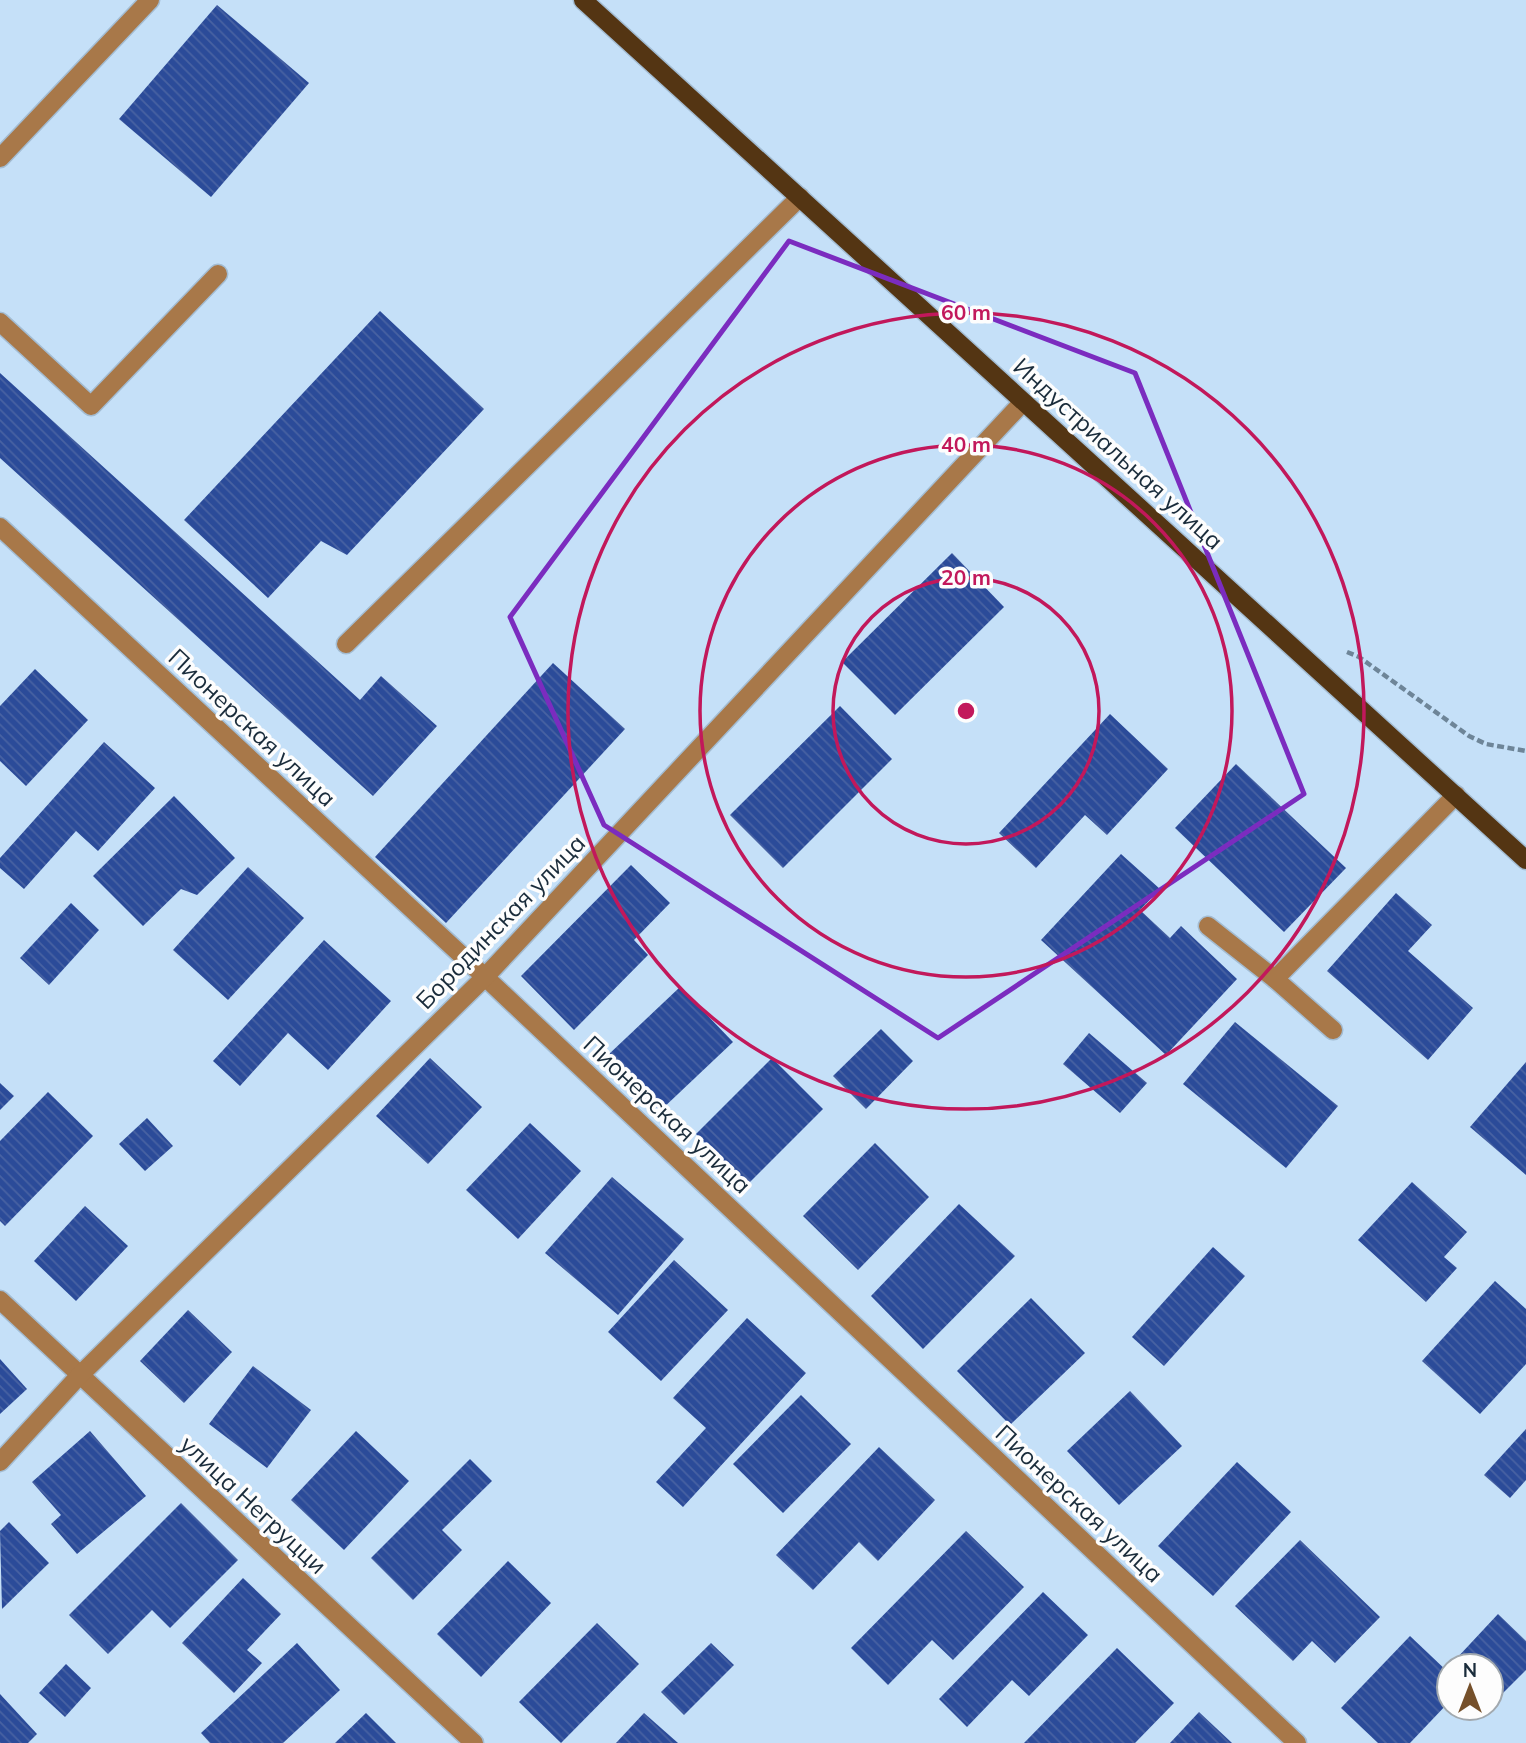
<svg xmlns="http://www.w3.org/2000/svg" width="1526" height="1743" viewBox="0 0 1526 1743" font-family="Mulish,sans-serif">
	<defs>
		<pattern id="building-back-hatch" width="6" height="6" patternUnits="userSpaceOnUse" patternTransform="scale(1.75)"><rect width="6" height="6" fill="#2b4b99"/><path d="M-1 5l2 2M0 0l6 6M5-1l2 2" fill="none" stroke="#4862a2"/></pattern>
	</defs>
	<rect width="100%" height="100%" fill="#c5e0f8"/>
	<g fill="url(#building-back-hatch)">
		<polygon points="217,5 309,83 211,197 119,119"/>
		<polygon points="380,311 484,409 347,555 321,541 268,598 184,520"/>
		<polygon points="0,373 360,700 381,676 437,726 373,796 0,458"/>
		<polygon points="952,553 1004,607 895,715 842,662"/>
		<polygon points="553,663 625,729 446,923 375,857"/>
		<polygon points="35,669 88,720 26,786 0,761 0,706"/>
		<polygon points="840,706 892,759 783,868 730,815"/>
		<polygon points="1110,714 1168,769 1107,835 1085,815 1036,868 999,833"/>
		<polygon points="104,742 155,788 98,851 76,831 24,889 0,868 0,858"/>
		<polygon points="1236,764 1346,868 1284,932 1175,828"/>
		<polygon points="174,796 235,858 197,895 181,889 143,926 93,876"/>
		<polygon points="1121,854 1160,889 1140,910 1170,938 1181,926 1237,979 1166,1055 1041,940"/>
		<polygon points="631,865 670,903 634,940 648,955 574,1030 521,976"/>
		<polygon points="248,867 304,918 228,1000 173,950"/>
		<polygon points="1396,893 1432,925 1408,951 1473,1008 1428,1060 1327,971"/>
		<polygon points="71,903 99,930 49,985 20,958"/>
		<polygon points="324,940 391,1001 328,1070 288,1033 240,1086 213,1061"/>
		<polygon points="680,987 733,1042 660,1111 608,1055"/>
		<polygon points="1235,1022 1338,1106 1286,1168 1183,1084"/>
		<polygon points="881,1029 913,1061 866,1109 833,1076"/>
		<polygon points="1089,1033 1147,1083 1120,1113 1063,1064"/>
		<polygon points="430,1058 482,1107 428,1164 376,1116"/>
		<polygon points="772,1058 823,1109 747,1185 696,1134"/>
		<polygon points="1526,1062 1526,1175 1470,1127"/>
		<polygon points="0,1083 14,1096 0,1110"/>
		<polygon points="48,1092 93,1136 5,1226 0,1221 0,1141"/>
		<polygon points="147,1118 173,1146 145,1171 119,1144"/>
		<polygon points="530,1123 581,1171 518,1239 466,1190"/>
		<polygon points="875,1143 929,1197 858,1270 803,1216"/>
		<polygon points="612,1177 684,1239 618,1315 545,1253"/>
		<polygon points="1412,1182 1467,1232 1444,1257 1457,1268 1426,1302 1358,1240"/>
		<polygon points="959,1204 1015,1256 923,1349 871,1296"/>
		<polygon points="85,1206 128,1246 76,1301 34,1261"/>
		<polygon points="1213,1247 1245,1276 1164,1366 1132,1337"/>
		<polygon points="674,1260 728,1310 661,1381 608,1332"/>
		<polygon points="1495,1281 1526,1309 1526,1364 1480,1414 1422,1361"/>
		<polygon points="1031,1298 1085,1353 1010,1425 957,1371"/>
		<polygon points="188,1310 232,1352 184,1403 140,1361"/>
		<polygon points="747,1318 806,1373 683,1507 656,1482 706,1428 673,1398"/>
		<polygon points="0,1359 27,1389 0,1414"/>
		<polygon points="253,1366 311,1410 267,1468 209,1424"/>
		<polygon points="1130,1391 1182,1446 1119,1505 1067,1451"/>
		<polygon points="801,1395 851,1444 783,1513 733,1464"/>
		<polygon points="1526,1429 1526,1480 1510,1498 1484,1475"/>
		<polygon points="90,1431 146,1496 77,1554 51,1524 61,1515 32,1482"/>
		<polygon points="356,1431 409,1481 344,1550 291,1500"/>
		<polygon points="879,1447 935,1500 878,1561 859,1542 813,1590 776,1555"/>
		<polygon points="470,1459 492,1481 442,1530 462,1550 413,1600 371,1558"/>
		<polygon points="1237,1462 1291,1512 1213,1596 1158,1546"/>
		<polygon points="181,1503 238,1560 170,1628 152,1610 108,1654 69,1615"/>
		<polygon points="9,1522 49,1563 2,1609 0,1531"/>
		<polygon points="966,1531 1024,1587 953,1660 932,1640 888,1685 851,1648"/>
		<polygon points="1300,1540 1380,1617 1335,1663 1312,1641 1293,1661 1235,1606"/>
		<polygon points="508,1561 551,1603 481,1677 437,1634"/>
		<polygon points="243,1578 281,1614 247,1650 262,1663 234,1693 182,1643"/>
		<polygon points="1043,1592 1088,1635 1029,1696 1012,1680 967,1727 939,1699"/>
		<polygon points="1498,1614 1526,1641 1526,1670 1497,1699 1491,1694 1491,1666 1463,1666 1456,1659"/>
		<polygon points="597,1623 639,1664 561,1743 519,1702"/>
		<polygon points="1410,1636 1449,1673 1449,1702 1410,1743 1378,1743 1341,1708"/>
		<polygon points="297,1643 340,1690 283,1743 210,1743 201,1733"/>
		<polygon points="711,1643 734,1665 684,1715 661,1692"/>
		<polygon points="1117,1648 1174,1703 1135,1743 1024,1743"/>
		<polygon points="66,1664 91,1688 65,1717 39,1693"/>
		<polygon points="0,1694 37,1734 28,1743 0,1743"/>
		<polygon points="1199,1712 1232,1743 1170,1743"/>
		<polygon points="366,1713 396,1743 335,1743"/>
		<polygon points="644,1713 678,1743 616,1743"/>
	</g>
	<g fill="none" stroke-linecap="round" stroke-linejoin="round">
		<g stroke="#a3bcd2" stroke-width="21">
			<g id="minor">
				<polyline points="0,158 150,0"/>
				<polyline points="0,322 91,406 218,274"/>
				<polyline points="0,527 485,977 1297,1743"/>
				<polyline points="346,644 800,197"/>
				<polyline points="1208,926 1275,979"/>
				<polyline points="1333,1030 1275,979 1456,795"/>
				<polyline points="0,1300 474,1743"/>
				<polyline points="0,1462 78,1377 485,977 1023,402"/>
			</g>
		</g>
		<g stroke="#a3bcd2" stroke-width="21">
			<polyline id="major" points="583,0 1526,860"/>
		</g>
		<polyline stroke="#6e8598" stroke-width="4.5" stroke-dasharray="7 3.5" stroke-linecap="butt" points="1347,652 1359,657 1469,736 1486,744 1526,751"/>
		<use href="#minor" stroke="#a87849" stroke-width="18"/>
		<use href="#major" stroke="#543513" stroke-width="18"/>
	</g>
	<path fill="none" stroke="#7b2cbf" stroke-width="5" stroke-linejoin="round" d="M789 241 1135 373 1304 794 938 1038 604 825 510 617Z"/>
	<g fill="none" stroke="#c2185b" stroke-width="3.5">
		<circle cx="966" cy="711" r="133"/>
		<circle cx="966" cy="711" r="266"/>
		<circle cx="966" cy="711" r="398"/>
	</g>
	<g text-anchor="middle" stroke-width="7" stroke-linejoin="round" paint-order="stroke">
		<g font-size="24" fill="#1a2c3b" stroke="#fdfdfd">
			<text transform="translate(1118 454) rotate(42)" y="8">Индустриальная улица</text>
			<text transform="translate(252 728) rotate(43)" y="8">Пионерская улица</text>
			<text transform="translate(501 922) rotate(-46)" y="8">Бородинская улица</text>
			<text transform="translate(667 1115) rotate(43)" y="8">Пионерская улица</text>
			<text transform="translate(1079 1504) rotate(43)" y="8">Пионерская улица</text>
			<text transform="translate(253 1505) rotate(43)" y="8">улица Негруцци</text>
		</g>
	</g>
	<circle cx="966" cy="711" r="10" fill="#c2185b" stroke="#fdfdfd" stroke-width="3.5"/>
	<g font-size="21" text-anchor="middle" font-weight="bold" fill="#c2185b" stroke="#fdfdfd" stroke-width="7" stroke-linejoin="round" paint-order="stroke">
		<text x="966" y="320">60 m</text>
		<text x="966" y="452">40 m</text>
		<text x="966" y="585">20 m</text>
	</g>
	<g transform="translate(1470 1687)"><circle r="33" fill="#fdfdfd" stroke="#a2a9af" stroke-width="2"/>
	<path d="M0-5L12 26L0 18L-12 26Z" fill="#75502b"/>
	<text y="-10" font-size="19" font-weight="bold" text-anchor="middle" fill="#1a2c3b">N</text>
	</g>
</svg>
